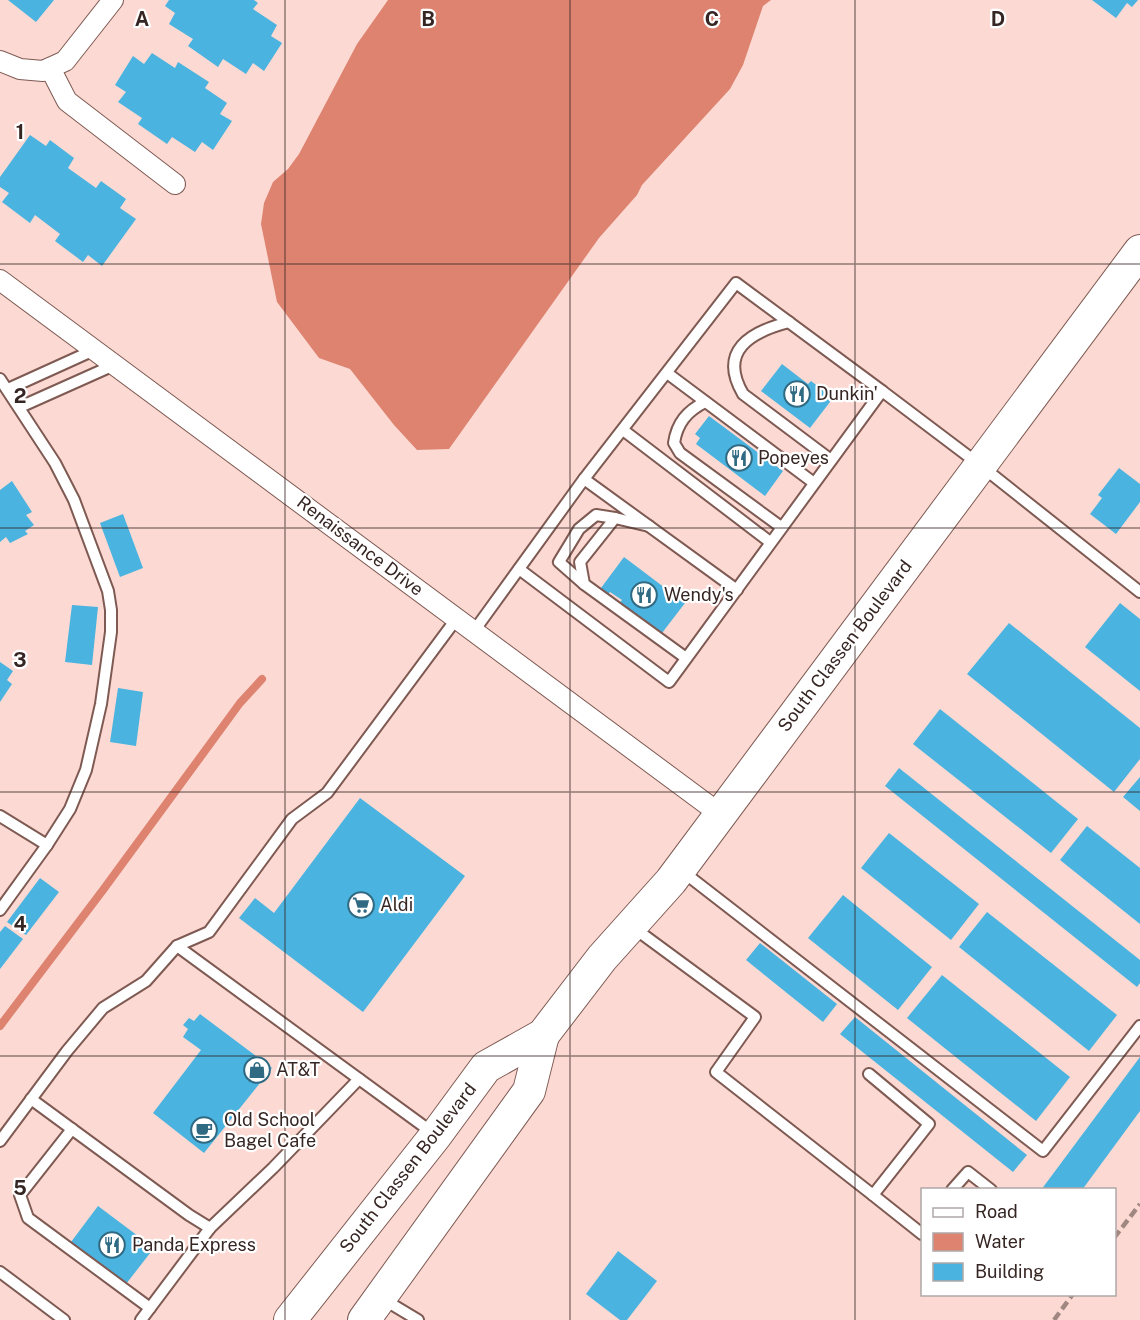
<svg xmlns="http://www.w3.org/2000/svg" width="1140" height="1320" viewBox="0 0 1140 1320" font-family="'Public Sans',sans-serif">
	<rect width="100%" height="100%" fill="#fcdad3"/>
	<polygon fill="#dd8370" points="388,0 771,0 763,6 743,65 730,89 642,185 637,195 599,238 449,449 417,450 394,425 350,369 319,358 277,302 261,224 264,203 273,182 288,169 299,154 357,44"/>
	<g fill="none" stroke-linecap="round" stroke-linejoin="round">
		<polyline stroke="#dd8370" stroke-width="8" points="0,1026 103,890 240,703 262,679"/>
	</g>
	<g fill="#4ab3df">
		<polygon points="8,0 54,0 36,22"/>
		<polygon points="169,0 254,0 258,3 253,9 277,25 271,36 282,43 264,71 253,63 246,74 223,59 218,67 188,46 193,39 169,24 175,13 165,6"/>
		<polygon points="1092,0 1138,0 1132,7 1127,3 1116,18"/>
		<polygon points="152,53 175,68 178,62 209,82 205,88 227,103 220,114 232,121 213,150 202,142 195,152 172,137 167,144 138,124 142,118 118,102 126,92 115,85 133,56 144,64"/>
		<polygon points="30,135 46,146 50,140 74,158 68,168 96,188 101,181 126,199 120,208 136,219 102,266 88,255 83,262 55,241 60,234 35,215 30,223 2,202 9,193 0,187 0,177"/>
		<polygon points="782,364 808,384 811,381 833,398 810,428 761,391"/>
		<polygon points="709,416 783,471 765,496 696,444 700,438 695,434"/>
		<polygon points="1119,468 1140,484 1140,502 1116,534 1090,514 1102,498 1098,495"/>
		<polygon points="12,481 32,512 26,515 34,525 25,531 28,534 10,543 6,537 0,542 0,490"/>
		<polygon points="123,514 143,568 120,577 100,523"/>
		<polygon points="624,557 685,603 662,633 632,611 629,615 617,606 622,600 610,592 605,597 598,592"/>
		<polygon points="1120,603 1140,619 1140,691 1085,647"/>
		<polygon points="72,605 98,607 92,665 65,662"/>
		<polygon points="1009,623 1140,728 1140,759 1114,792 967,674"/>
		<polygon points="0,662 13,671 7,680 12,684 0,702"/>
		<polygon points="118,688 143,692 136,746 110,742"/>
		<polygon points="940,709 1078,819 1051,853 913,744"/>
		<polygon points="899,768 1140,960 1140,983 1137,987 885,786"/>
		<polygon points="1140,777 1140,811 1123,797"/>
		<polygon points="360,798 465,876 363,1012 239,918 255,898 274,913"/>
		<polygon points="1087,826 1140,868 1140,924 1060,860"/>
		<polygon points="889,833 979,904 951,940 861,868"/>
		<polygon points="40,878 59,892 26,935 7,922"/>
		<polygon points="843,895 932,967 898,1010 808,938"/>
		<polygon points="987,912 1117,1015 1089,1051 959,947"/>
		<polygon points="5,926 23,939 0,969 0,932"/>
		<polygon points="760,943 837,1004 823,1022 746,960"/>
		<polygon points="942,975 1070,1077 1036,1121 907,1018"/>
		<polygon points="200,1014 272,1068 204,1153 153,1113 201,1050 183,1037 188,1029 183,1025 189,1018 194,1021"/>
		<polygon points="855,1017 1027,1155 1013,1172 840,1034"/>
		<polygon points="1140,1057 1140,1111 1082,1190 1041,1190"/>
		<polygon points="98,1206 154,1248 126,1284 71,1242"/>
		<polygon points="618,1251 657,1281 627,1320 620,1320 586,1294"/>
	</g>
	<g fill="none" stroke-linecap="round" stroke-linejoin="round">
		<g stroke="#7e5a53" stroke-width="14">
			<g id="service">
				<path d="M789 322C750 332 718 351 743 394L831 460"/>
				<polyline points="667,373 814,483"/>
				<polyline points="0,379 55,463 74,500 108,591 111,610 111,632 101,704 86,770 70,809 47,845 0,910"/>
				<polyline points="8,389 94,350"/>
				<path d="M705 402C687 411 677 423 674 443L680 453 781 527"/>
				<polyline points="20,407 114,365"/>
				<polyline points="623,430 770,542"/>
				<polyline points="584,479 737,590"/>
				<polyline points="649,526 615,518 580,562 584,584 686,658"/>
				<polyline points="519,569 669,682 882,391 980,465 1140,592"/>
				<polyline points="584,584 559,562 579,529 596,515 615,518"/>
				<polyline points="474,631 584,479 736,283 882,391"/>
				<polyline points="0,816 47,845"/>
				<polyline points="682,871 1043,1151 1140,1026"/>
				<polyline points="634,928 755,1017 716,1072 873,1195 929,1124 869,1074"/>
				<polyline points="177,946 209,932 292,819 327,793 457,618"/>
				<polyline points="31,1099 189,1215 210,1228"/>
				<polyline points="72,1129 20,1195 28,1218 150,1308"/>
				<polyline points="0,1141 67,1051 103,1008 146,981 177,946 433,1133"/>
				<polyline points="952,1190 968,1172 991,1190"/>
				<polyline points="873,1195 922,1234"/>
				<polyline points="0,1272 64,1320"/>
				<polyline points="383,1299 418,1320"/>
				<polyline points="141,1320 210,1228 273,1168 359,1079"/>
			</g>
		</g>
		<g stroke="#7e5a53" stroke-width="22">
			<g id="minor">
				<polyline points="0,61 20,69 43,71 65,61 113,0"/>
				<polyline points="50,68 67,101 175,184"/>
				<polyline points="0,280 720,814"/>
			</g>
		</g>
		<g stroke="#7e5a53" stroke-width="34">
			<g id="primary">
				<polyline points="290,1320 436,1135 486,1067 543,1035 602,958 671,881 1140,251"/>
				<polyline points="364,1320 529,1091 543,1035"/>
			</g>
		</g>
		<use href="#service" stroke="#fff" stroke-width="10"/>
		<use href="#minor" stroke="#fff" stroke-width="20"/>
		<use href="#primary" stroke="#fff" stroke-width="32"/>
		<g stroke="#a08781" stroke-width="4.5" stroke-dasharray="9 4.5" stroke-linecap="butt">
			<polyline points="1114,1238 1140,1204"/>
			<polyline points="1054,1320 1073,1294"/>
		</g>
	</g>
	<path fill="none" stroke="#362623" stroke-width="1.5" stroke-opacity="0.55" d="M285 0V1320M570 0V1320M855 0V1320M0 264H1140M0 528H1140M0 792H1140M0 1056H1140"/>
	<defs>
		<g id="restaurant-ring" transform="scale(1.35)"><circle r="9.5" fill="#fff" stroke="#306a82" stroke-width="1.5"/><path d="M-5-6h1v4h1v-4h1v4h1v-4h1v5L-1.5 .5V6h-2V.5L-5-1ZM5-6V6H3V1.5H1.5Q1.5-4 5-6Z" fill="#306a82"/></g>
		<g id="supermarket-ring" transform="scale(1.35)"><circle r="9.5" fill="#fff" stroke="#306a82" stroke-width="1.5"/><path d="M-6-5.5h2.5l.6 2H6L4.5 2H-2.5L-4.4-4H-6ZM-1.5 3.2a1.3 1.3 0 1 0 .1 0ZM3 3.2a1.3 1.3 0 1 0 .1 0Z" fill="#306a82"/></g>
		<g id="shop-ring" transform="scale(1.35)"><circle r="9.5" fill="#fff" stroke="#306a82" stroke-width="1.5"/><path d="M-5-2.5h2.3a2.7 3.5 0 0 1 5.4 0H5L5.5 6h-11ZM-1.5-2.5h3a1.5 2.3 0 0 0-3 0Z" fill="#306a82"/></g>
		<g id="cafe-ring" transform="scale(1.35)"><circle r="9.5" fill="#fff" stroke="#306a82" stroke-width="1.5"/><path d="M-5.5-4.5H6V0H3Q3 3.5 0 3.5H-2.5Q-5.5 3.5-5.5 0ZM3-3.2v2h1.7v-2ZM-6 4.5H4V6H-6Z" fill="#306a82"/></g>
	</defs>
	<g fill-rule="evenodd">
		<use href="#restaurant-ring" x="797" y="394"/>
		<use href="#restaurant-ring" x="739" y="458"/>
		<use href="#restaurant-ring" x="644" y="595"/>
		<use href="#supermarket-ring" x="361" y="905"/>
		<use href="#shop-ring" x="257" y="1070"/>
		<use href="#cafe-ring" x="204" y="1130"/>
		<use href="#restaurant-ring" x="112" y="1245"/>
	</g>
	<g text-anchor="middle" stroke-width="4.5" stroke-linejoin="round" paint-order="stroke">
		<g font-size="18" fill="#362623" stroke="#fff" text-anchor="start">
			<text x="816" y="400">Dunkin'</text>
			<text x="758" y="464">Popeyes</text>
			<text x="664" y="601">Wendy's</text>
			<text x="380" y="911">Aldi</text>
			<text x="276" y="1076">AT&amp;T</text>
			<text x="224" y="1126">Old School<tspan x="224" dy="21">Bagel Cafe</tspan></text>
			<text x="132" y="1251">Panda Express</text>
		</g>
		<g font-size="18" fill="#362623" stroke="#fff">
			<text transform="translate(360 546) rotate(37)" y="6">Renaissance Drive</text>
			<text transform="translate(845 646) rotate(-53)" y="6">South Classen Boulevard</text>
			<text transform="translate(408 1168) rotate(-52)" y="6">South Classen Boulevard</text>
		</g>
	</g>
	<g font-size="20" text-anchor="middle" font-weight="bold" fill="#362623" stroke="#fff" stroke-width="4.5" stroke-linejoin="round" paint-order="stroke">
		<text x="142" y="26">A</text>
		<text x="428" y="26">B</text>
		<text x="712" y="26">C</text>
		<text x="998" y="26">D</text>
		<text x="20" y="139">1</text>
		<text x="20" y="403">2</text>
		<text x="20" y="667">3</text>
		<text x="20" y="931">4</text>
		<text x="20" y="1195">5</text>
	</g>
	<rect x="921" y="1188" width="195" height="108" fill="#ffffff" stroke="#afa8a7" stroke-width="1.5"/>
	<rect x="933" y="1208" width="30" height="9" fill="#ffffff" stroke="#afa8a7" stroke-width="1.5"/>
	<text x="975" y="1218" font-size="18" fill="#362623">Road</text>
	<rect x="933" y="1233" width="30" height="18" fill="#dd8370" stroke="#afa8a7" stroke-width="1.5"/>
	<text x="975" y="1248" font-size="18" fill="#362623">Water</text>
	<rect x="933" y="1263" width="30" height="18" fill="#4ab3df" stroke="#afa8a7" stroke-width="1.5"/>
	<text x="975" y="1278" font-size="18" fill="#362623">Building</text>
</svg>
